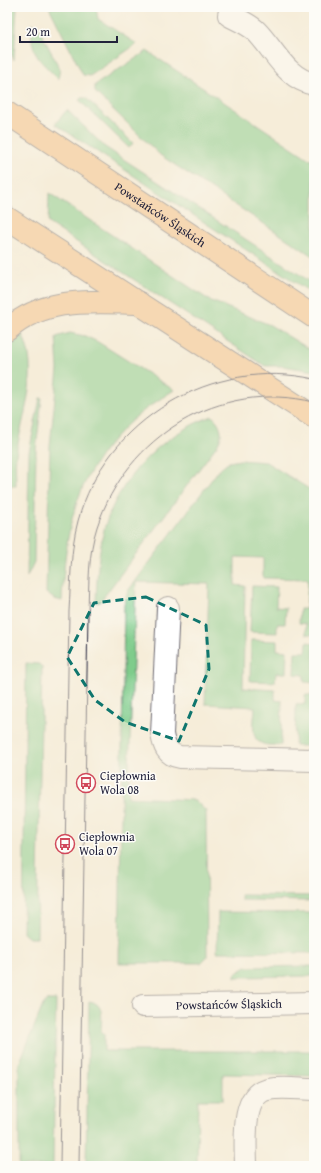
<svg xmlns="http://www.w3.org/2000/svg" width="321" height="1173" viewBox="0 0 321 1173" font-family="'Gentium Book Plus',serif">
	<rect width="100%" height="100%" fill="#fdfcf7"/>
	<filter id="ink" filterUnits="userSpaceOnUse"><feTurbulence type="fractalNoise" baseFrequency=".025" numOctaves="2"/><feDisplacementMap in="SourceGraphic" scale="8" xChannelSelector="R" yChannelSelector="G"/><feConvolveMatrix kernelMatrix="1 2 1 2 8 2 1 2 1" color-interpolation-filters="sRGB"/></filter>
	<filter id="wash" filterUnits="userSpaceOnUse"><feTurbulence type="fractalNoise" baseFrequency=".012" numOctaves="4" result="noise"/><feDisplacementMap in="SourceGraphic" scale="16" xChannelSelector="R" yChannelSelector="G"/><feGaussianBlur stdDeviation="0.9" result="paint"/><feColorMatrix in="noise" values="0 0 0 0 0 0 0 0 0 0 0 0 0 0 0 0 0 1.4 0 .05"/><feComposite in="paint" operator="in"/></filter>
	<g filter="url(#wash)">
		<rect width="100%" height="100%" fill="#f6edd9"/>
		<g fill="#7fcc8b" stroke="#507763">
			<polygon points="7,7 17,7 14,60 7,46"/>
			<polygon points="49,7 96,7 98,19 137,44 90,76 83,75"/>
			<path d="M31 24 37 25 60 69 58 79C36 56 32 57 31 24Z"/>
			<polygon points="147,51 314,162 314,257 160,155 95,92 95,85"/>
			<polygon points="81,98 86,98 133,143 129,148 79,100"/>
			<polygon points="67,110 105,147 314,284 314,292 307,290 55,124"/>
			<polygon points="49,193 209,300 270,325 314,352 314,371 283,366 265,366 48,223"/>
			<path d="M70 333 85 336 98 342 174 390C157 401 140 412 126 426 74 477 65 531 62 601L54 599 46 593 50 445 58 369 56 337Z"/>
			<path d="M22 334C41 371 22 416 16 455 15 465 16 476 16 486H7V351Z"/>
			<polygon points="40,398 42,398 36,450 34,562 27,577 29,452"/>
			<path d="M212 416C221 423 224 434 218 444L100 602H96C97 577 98 551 105 526 122 474 162 435 212 416Z"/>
			<path d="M240 460 266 462 314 492V635L306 634V624L299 623 300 609H306L308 579 263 578V558L235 557V585L245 586 243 688 275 690V700L282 701 281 745C275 745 266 746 261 743 249 738 255 717 255 707L205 704 209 584 136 582 128 797 195 800 206 811 207 957 201 963H119L124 604 128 591 218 471 229 462Z"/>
			<polygon points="252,586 277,587 276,607 286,608 285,624 277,624 277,633 250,632"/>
			<polygon points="251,640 277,641 277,650 287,651 286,673 276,673 275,682 250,681"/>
			<polygon points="307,642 314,643 314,683 304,682 304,675 294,674 295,652 306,652"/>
			<polygon points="26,663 39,664 42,667 37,938 29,938 23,933"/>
			<polygon points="305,695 314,695 314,746 295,746 296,704 305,704"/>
			<polygon points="241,895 314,896 314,901 241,900"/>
			<polygon points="218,912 314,913 314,953 217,952"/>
			<polygon points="314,966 314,976 235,977 235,974 246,967"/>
			<polygon points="47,1000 56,1000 53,1166 19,1166 19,1064 43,1005"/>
			<path d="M89 1001C106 1004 101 1019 101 1033L104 1034V1051H314V1076L223 1074V1100H198L197 1166H86Z"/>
		</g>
	</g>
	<g filter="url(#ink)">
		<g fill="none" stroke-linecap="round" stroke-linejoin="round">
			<g stroke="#6c6972" stroke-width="24">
				<g id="minor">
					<path d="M229 15C238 20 249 24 256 31 274 49 286 79 314 84"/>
					<path d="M168 608 162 734C164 746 167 755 180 757L314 760"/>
					<path id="s1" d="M143 1006 314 1003"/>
					<path d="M246 1166C246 1145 240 1094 268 1089 282 1086 300 1089 314 1089"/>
				</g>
			</g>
			<g stroke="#6c6972" stroke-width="24">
				<g id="major">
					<path id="s2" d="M7 113 314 317"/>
					<polyline points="7,218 314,417"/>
					<path d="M7 330C46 296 91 302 139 303"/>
				</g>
			</g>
			<use href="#minor" stroke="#fff" stroke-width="22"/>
			<use href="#major" stroke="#f5bf86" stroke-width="22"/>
			<g stroke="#22223b" stroke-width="1">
				<path d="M60 1166 69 611C71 581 70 550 78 521 105 420 213 356 314 379"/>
				<path d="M79 1166 88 612C89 584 88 554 97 527 127 436 219 379 314 402"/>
			</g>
		</g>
	</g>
	<path d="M0 0H321V1173H0ZM146 597 206 625 209 669 179 741 125 722 95 700 67 657 94 603Z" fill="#f6edd9" fill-opacity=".55" fill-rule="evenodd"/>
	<path fill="none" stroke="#0f766e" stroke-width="3" stroke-dasharray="8 5" stroke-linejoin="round" d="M146 597 206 625 209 669 179 741 125 722 95 700 67 657 94 603Z"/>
	<defs>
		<g id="bus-ring" transform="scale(1)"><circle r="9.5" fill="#fdfcf7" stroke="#d1495b" stroke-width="1.5"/><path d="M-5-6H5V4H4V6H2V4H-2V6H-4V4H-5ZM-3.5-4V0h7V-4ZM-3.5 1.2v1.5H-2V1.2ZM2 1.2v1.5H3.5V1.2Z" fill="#d1495b"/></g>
	</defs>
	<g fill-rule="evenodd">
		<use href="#bus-ring" x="86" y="783"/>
		<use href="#bus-ring" x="65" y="844"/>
	</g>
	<g text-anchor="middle" stroke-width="3" stroke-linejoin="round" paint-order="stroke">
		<g font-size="12" fill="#22223b" stroke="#fdfcf7">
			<text dy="4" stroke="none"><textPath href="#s2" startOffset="184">Powstańców Śląskich</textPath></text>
			<text dy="4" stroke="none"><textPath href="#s1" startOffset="86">Powstańców Śląskich</textPath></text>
		</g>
		<g font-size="12" fill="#22223b" stroke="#fdfcf7" text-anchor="start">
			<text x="100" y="780">Ciepłownia<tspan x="100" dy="14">Wola 08</tspan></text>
			<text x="79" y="841">Ciepłownia<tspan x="79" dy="14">Wola 07</tspan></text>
		</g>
	</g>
	<rect width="321" height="1173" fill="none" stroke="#fdfcf7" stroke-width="24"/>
	<path d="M20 36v6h97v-6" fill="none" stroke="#22223b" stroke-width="2"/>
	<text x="26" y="36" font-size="12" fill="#22223b" stroke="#fdfcf7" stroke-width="3" paint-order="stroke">20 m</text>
</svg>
